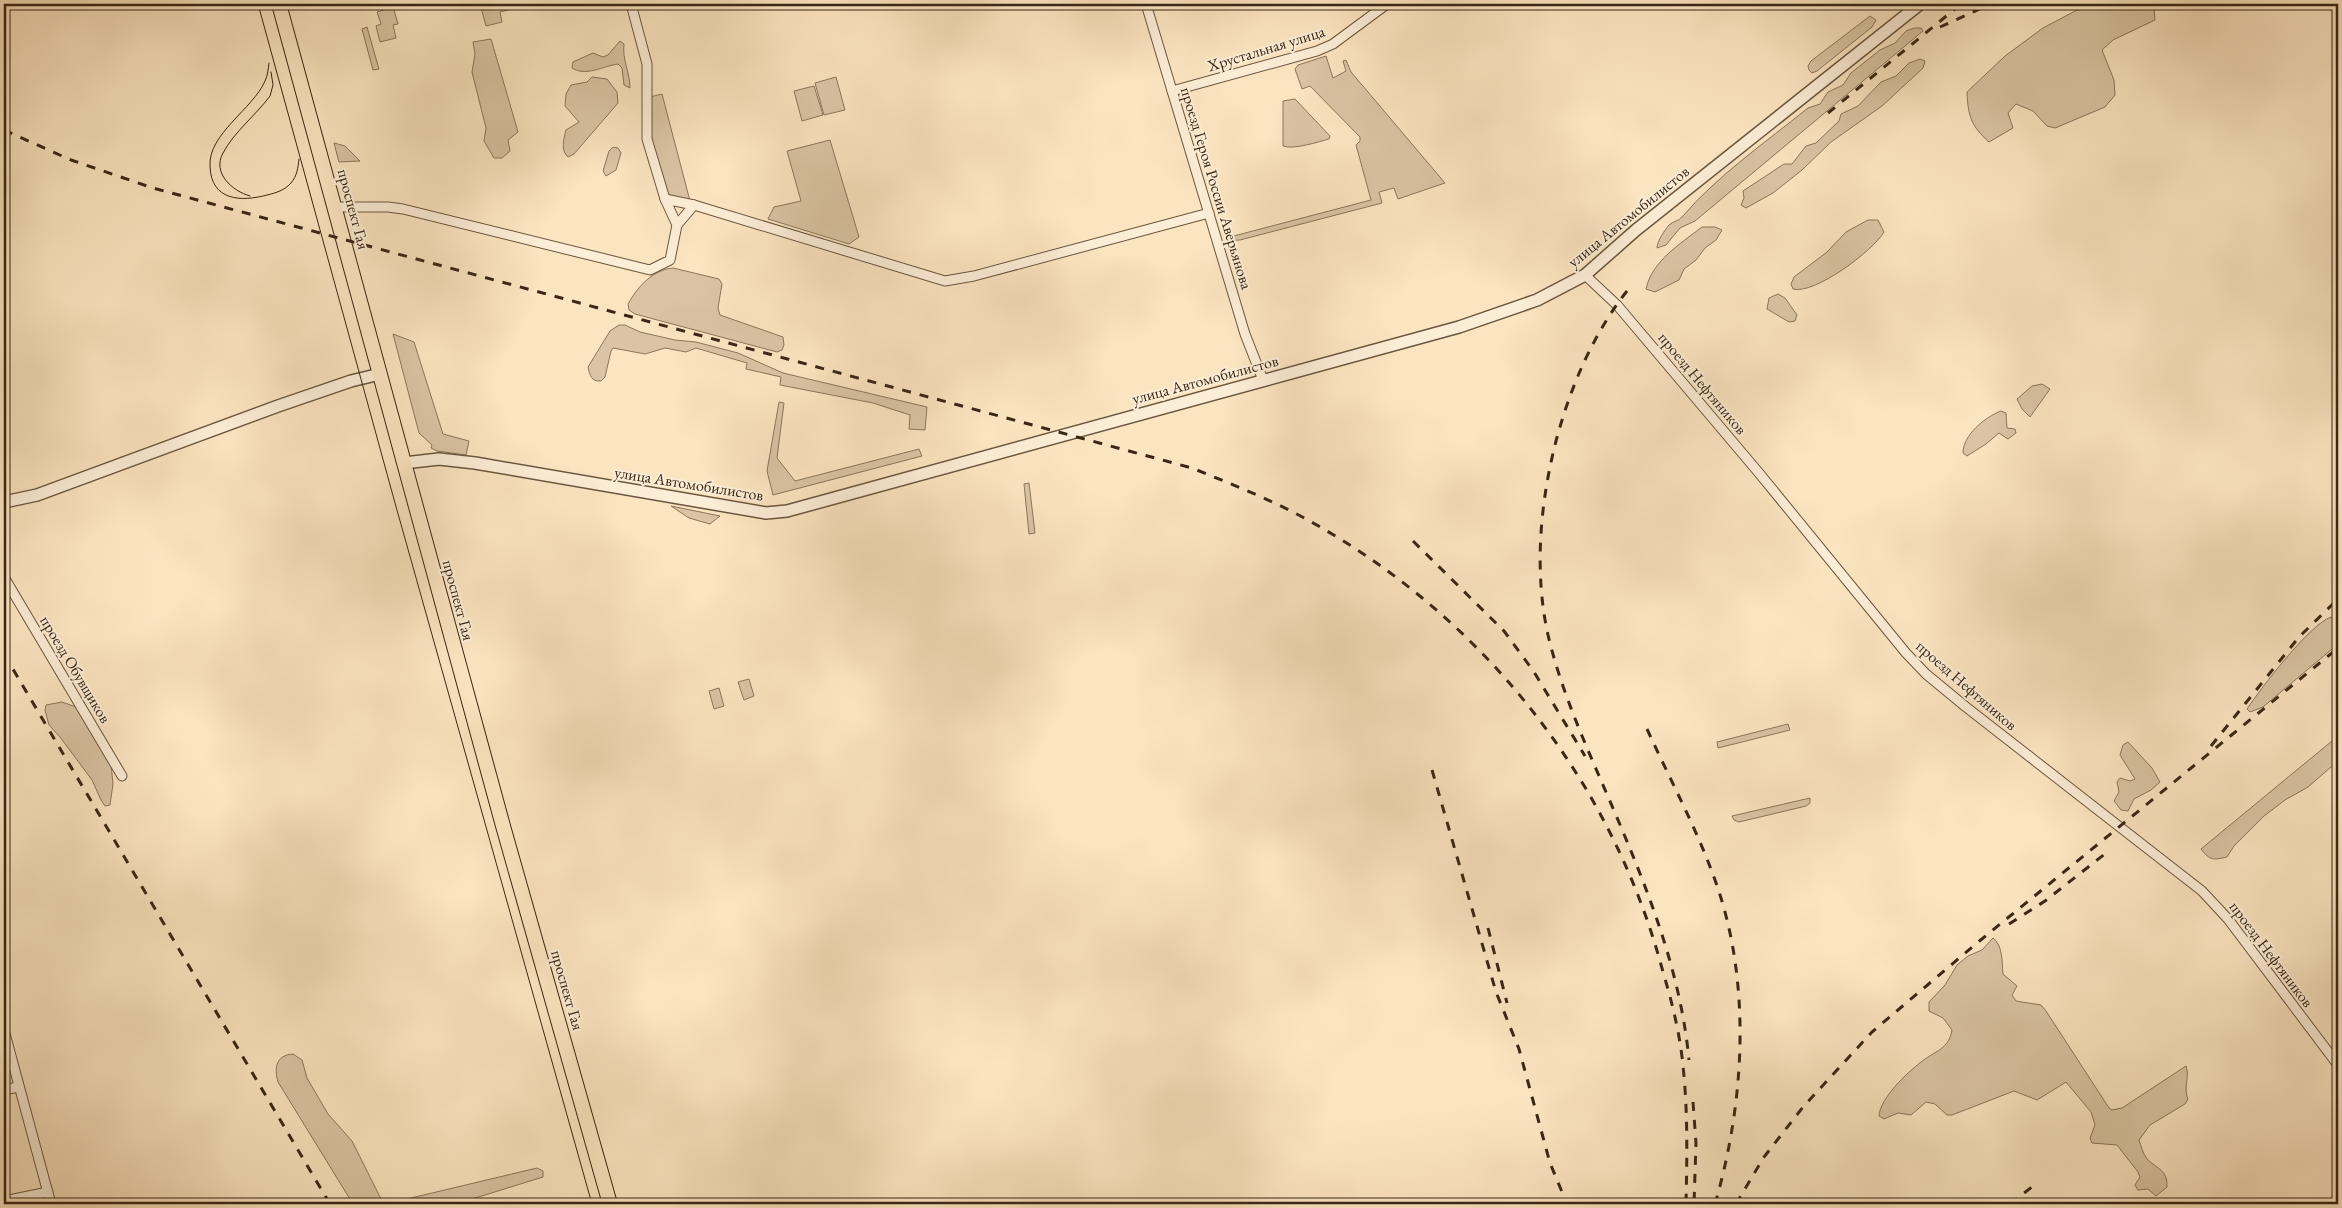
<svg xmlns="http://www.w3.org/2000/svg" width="2342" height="1208" viewBox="0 0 2342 1208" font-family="'EB Garamond',serif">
	<rect width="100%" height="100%" fill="#fbe4c0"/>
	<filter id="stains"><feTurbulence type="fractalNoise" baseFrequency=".004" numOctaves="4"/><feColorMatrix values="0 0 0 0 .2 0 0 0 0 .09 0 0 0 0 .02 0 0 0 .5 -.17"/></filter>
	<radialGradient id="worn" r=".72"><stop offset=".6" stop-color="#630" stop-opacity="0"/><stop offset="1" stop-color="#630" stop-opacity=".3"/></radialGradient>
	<g fill="#dac4a3" stroke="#8a765b">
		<polygon points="480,4 520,4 520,7 500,12 502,22 486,26"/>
		<path d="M2110 4H2140L2154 8 2155 20 2113 40 2102 50 2114 80 2115 95 2105 107 2055 128 2047 126 2033 111 2016 104 2008 113 2013 128 1989 142C1971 126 1968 116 1967 92L2005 56 2043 28 2077 10Z"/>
		<polygon points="393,7 398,24 393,25 396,38 380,42 376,26 381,24 377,12"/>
		<polygon points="1870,16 1876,20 1872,27 1817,71 1812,73 1809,70 1808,66 1811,61"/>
		<polygon points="367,27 379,69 373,70 362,29"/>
		<path d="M1914 28H1921L1923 31 1695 221 1680 228 1666 245 1657 248C1657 241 1665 230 1669 225 1673 221 1679 221 1682 217 1718 175 1766 142 1808 108L1820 104 1828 92 1843 85 1851 73 1880 50 1895 43 1906 31Z"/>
		<polygon points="491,39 518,132 508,140 510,151 502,158 494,158 484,141 486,128 472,72 475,54 473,42"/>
		<path d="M620 41 624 44C622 60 630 72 630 88L624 85 622 68 618 64C603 66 586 77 572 68L573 62 593 53 603 57 608 55Z"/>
		<polygon points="1326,56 1333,78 1346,71 1343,61 1346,60 1351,72 1445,183 1398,199 1394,188 1379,192 1382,203 1240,240 1226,241 1226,238 1371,200 1356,145 1360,141 1360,137 1310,86 1302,89 1295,69 1298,65"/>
		<polygon points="1920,59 1925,61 1923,68 1882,106 1831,142 1802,170 1773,193 1746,208 1741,205 1744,198 1743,191 1784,164 1792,164 1806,146 1816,143 1839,121 1841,114 1858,106 1881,82 1896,76 1909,63"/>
		<path d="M592 77 607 79 617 92 618 103 574 154 568 157C560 150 564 139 566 130L579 122 565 106 566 94 571 85 587 82Z"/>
		<polygon points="836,77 845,110 824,115 815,83"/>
		<polygon points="814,86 823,115 802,121 794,91"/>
		<polygon points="662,94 690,201 668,197 650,140 650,97"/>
		<path d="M1295 99 1330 136 1329 139C1318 142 1293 150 1283 146V101Z"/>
		<polygon points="830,140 859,237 849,244 768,219 774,207 801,201 787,151"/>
		<polygon points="334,143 345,146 360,161 339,162"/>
		<polygon points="613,147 618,148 621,153 616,170 606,176 603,171 609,151"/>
		<path d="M1868 220H1878L1884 232C1873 251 1814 295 1793 289L1791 284 1794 277 1827 252 1846 232Z"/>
		<path d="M1702 227H1715L1722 230 1716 240 1705 248 1696 260 1684 269 1679 280 1655 292 1646 289C1652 261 1680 244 1702 227Z"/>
		<path d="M673 268 719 279 722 284 718 308 720 315 783 337 784 345 782 350 777 352 635 314 629 310 628 304C638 286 653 270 673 268Z"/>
		<polygon points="1778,294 1785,298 1797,315 1795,321 1789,322 1767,309 1769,298"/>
		<path d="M619 325H625L640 332 675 340 696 342 738 353 783 373 927 407 925 430 909 429 910 415 873 403 780 385 781 377 746 369 747 363 696 348 686 352 665 348 645 354 613 348 611 351 605 377 601 381C591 382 590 375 588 367L610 331Z"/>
		<polygon points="393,334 414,342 443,434 469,441 466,455 437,451 431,448 432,445 419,433"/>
		<polygon points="2042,384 2050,389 2030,417 2022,409 2017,399 2032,386"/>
		<polygon points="779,402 784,403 777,458 795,481 919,449 922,456 773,495 767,471"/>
		<path d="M2001 411 2006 413 2007 428 2015 429 2016 433 2008 439 1999 433 1986 444 1967 456 1963 453C1963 435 1985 417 2001 411Z"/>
		<polygon points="1029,483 1035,533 1029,534 1024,484"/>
		<polygon points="671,506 720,516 710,524 689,518"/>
		<path d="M2331 617 2338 628V644L2263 707 2250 712 2247 709C2261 688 2310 624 2331 617Z"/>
		<polygon points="749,679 754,696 744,700 738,682"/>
		<polygon points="719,688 724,706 714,709 709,691"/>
		<polygon points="62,702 76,707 111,764 113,784 110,805 105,806 101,800 92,780 60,737 49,725 45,710 46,705"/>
		<polygon points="1788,724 1790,730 1718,748 1717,742"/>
		<path d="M2338 736V761L2308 787 2285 800 2264 816 2234 846 2227 857C2214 860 2210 861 2201 849Z"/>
		<polygon points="2128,742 2152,768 2160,782 2151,790 2134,799 2128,811 2121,810 2114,801 2119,792 2117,782 2120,778 2130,781 2135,779 2120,755 2123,745"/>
		<polygon points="1810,798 1810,803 1806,806 1739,822 1734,820 1732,816"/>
		<path d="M1993 938C2003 945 2002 963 2003 974L2017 986 2012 995 2016 1001 2041 1005 2046 1011 2109 1108 2112 1110 2122 1108 2186 1066C2190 1077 2183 1088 2188 1099L2185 1104 2150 1125 2139 1140C2141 1146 2143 1154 2147 1159 2157 1169 2168 1170 2167 1187L2156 1196 2148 1189 2138 1190 2135 1185 2140 1177 2138 1172 2117 1145 2092 1143 2090 1138 2095 1125 2091 1112 2066 1082 2037 1100 2014 1091 1952 1115H1947L1935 1104 1926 1102 1911 1115 1898 1113 1884 1119 1879 1116C1880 1098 1907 1073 1921 1062 1935 1051 1949 1049 1952 1030L1943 1018 1929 1011V1002L1945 985 1957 965 1968 956 1982 950Z"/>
		<path d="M293 1054 302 1060 307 1078 328 1114 352 1141 382 1201 390 1203 537 1168 543 1171V1177L456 1204H353L278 1082C274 1068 276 1055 293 1054Z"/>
	</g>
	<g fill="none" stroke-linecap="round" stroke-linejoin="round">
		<g stroke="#6a563e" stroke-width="11">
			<g id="minor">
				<polyline points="631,4 647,64 647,139 665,199"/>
				<polyline points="1146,4 1245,334 1263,380"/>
				<polyline points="1172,91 1317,51 1333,44 1387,4"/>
				<polyline points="336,207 388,207 403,209 650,270 670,260 677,225 665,199 694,205 945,281 974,276 1209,213"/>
				<polyline points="677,225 694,205"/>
				<polyline points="1585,275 1617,305 1759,473 1906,653 1926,674 1966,707 2202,891 2228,919 2338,1065"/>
				<polyline points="4,577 122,776"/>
				<polyline points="4,1030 51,1204"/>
				<polyline points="4,1090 18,1087"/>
				<polyline points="4,1201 48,1192"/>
			</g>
		</g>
		<g stroke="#6a563e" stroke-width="14">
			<g id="tertiary">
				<polyline points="404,463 439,459 475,463 766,513 787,511 1459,327 1537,300 1585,275 1636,230 1920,4"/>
				<polyline points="4,502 37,495 278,406 351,381 380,374"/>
			</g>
		</g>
		<g stroke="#392713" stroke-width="16">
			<polyline id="primary" points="279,4 503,826 610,1204"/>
		</g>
		<use href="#minor" stroke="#fcedd6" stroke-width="9"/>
		<use href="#tertiary" stroke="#fcedd6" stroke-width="11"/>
		<use href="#primary" stroke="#fbe4c0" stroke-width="14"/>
		<g stroke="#392713" stroke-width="1">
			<polyline points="258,4 395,503 592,1204"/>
			<path d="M269 63C268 69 268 75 265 81 253 109 208 134 210 166 211 201 241 202 267 195 276 193 285 190 291 183 297 176 298 168 299 159"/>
			<path d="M250 196C232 191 212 173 223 153 234 132 256 115 270 96L273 85 271 72"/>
		</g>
		<g stroke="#392713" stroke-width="3" stroke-dasharray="9 9" stroke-linecap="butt">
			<polyline points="1940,27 1984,7 1997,4"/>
			<polyline points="1828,113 1961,4"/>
			<path d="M4 130 71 160 153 188 1192 468C1231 484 1270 499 1306 519 1481 615 1612 779 1663 972 1672 1002 1680 1034 1683 1066 1688 1112 1687 1158 1686 1204"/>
			<path d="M1627 291C1593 334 1570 388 1556 441 1540 503 1534 572 1548 635 1561 690 1584 741 1606 792 1643 878 1680 965 1689 1060"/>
			<polyline points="1413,541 1504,631 1534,672 1585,756"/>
			<polyline points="4,654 330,1204"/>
			<path d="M1647 729C1672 784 1703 840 1721 898 1751 996 1743 1108 1715 1204"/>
			<polyline points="2211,746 2299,637 2338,599"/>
			<polyline points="1432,770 1496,992 1519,1049 1550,1163 1567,1204"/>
			<polyline points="2009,924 2045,901 2106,853"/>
			<polyline points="1488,928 1507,1003"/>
			<polyline points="1693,1102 1696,1143 1694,1204"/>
			<polyline points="1736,1204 1764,1157 1803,1107 1872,1032 1977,943 2338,648"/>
			<polyline points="2010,1204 2037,1183"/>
		</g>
	</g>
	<g text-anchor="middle" stroke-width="4" stroke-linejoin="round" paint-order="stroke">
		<g font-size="16" fill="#392713" stroke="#fcedd6">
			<text transform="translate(1266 48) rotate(-17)" y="6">Хрустальная улица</text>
			<text transform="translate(1217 188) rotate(73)" y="6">проезд Героя России Аверьянова</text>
			<text transform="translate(354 209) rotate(75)" y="6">проспект Гая</text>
			<text transform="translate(1628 216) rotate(-39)" y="6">улица Автомобилистов</text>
			<text transform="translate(1205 379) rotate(-15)" y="6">улица Автомобилистов</text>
			<text transform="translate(1703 383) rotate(50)" y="6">проезд Нефтяников</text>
			<text transform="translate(689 483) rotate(9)" y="6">улица Автомобилистов</text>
			<text transform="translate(459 600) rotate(75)" y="6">проспект Гая</text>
			<text transform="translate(76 669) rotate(59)" y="6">проезд Обувщиков</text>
			<text transform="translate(1967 685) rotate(41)" y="6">проезд Нефтяников</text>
			<text transform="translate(2272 954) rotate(53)" y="6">проезд Нефтяников</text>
			<text transform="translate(568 990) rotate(74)" y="6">проспект Гая</text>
		</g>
	</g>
	<rect width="2342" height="1208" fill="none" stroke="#fbe4c0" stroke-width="20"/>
	<rect x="5" y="5" width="2332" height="1198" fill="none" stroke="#392713" stroke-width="2.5"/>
	<rect x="10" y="10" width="2322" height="1188" fill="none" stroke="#392713"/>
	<rect width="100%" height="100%" filter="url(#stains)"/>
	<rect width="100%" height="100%" fill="url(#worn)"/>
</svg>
